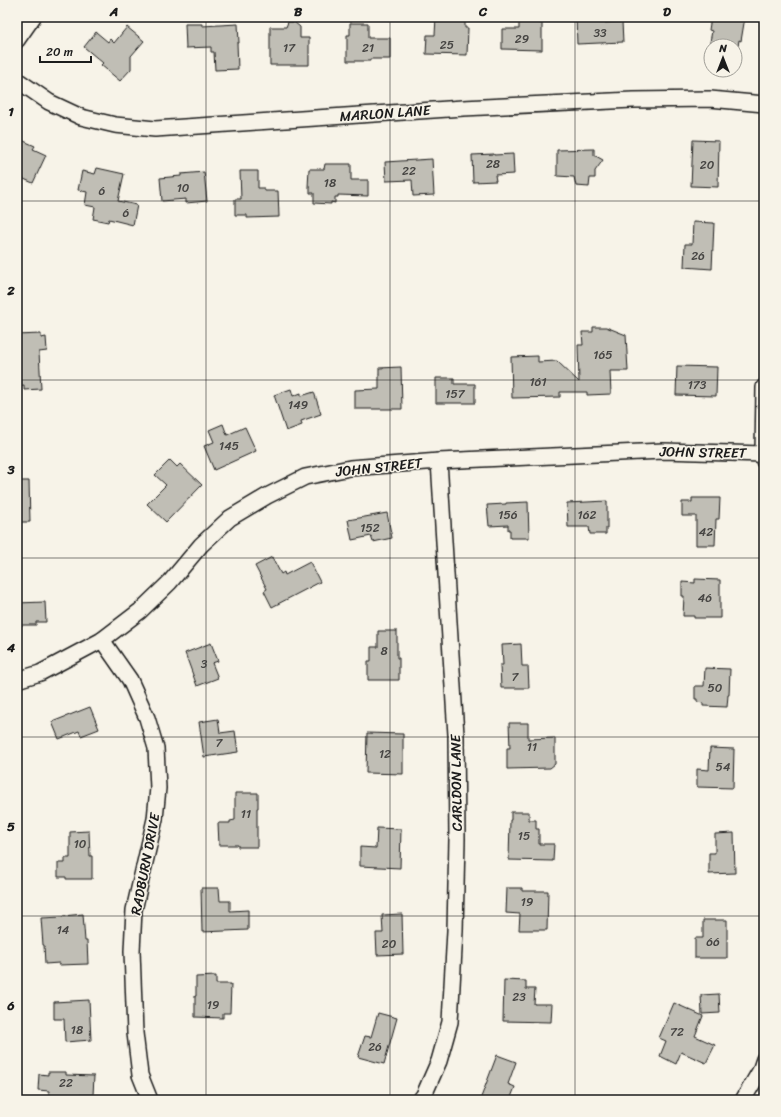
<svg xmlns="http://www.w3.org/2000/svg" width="781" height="1117" viewBox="0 0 781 1117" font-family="Sriracha,sans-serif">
	<rect width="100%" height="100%" fill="#f7f3e8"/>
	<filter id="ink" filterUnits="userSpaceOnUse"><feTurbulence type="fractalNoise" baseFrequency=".025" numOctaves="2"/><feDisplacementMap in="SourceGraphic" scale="8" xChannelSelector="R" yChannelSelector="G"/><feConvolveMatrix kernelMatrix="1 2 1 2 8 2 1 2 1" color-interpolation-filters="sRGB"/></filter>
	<g filter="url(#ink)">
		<g fill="#c0beb5" stroke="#1c1c1c">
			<polygon points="436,17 465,17 465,28 468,28 467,55 426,54 427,35 435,35"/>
			<polygon points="519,17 539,17 539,23 542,23 542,50 502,49 502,29 519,29"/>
			<polygon points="576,17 599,17 600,23 622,22 623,42 577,44"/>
			<polygon points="711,17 745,17 741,41 739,40 738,46 714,46 714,43 710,42 712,31 709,30"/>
			<polygon points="288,22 294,22 300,27 300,38 309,38 309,65 270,65 270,27 286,27"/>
			<polygon points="350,23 368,23 368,38 390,38 390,59 370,59 370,61 347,61 347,35 350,35"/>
			<polygon points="185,24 202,24 202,26 238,24 239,43 237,43 238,69 215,70 214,52 211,52 211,47 186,48"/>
			<polygon points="127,27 144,41 131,56 131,69 120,81 101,65 103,63 84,47 96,32 108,42 110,39 114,43"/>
			<polygon points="17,138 35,146 33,149 46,155 33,183 17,176"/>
			<polygon points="693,140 719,141 718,187 691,186"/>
			<polygon points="594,149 594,155 603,160 595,171 595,178 590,178 589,187 576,186 574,177 557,176 557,150"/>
			<polygon points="494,154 494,155 513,154 514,174 495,175 496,181 473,182 472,155"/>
			<polygon points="432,159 434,195 413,196 412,180 386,181 385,162"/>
			<polygon points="325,164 351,164 351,180 368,180 368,196 338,195 338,197 335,197 335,203 331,202 331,204 314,203 314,193 310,193 310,187 308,187 309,169 324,169"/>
			<polygon points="97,168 124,174 118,201 137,205 133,225 109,219 108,222 93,219 95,207 85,205 87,192 78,190 82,171 95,174"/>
			<polygon points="240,171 258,171 258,188 264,188 265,191 278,191 279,217 247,218 247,215 235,215 235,199 241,199"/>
			<polygon points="204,172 207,201 186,203 186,199 162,201 160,178 181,176 181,174"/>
			<polygon points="693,222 714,223 712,269 684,267 685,244 692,244"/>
			<polygon points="593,327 606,327 626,335 628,371 610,371 611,394 587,395 587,392 560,392 560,397 512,398 511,357 538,356 538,362 557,361 579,382 578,345 583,345 582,332 593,332"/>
			<polygon points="41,334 41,338 46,337 47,351 39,352 41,389 24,390 24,385 17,386 17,363 19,363 17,335"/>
			<polygon points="677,366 717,367 716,396 676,395"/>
			<polygon points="401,367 402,409 355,409 355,390 379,389 379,368"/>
			<polygon points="436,378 454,378 454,384 475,384 475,403 436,403"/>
			<polygon points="291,389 293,396 301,393 301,396 314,392 321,414 301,421 302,425 286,431 274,395"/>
			<polygon points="223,424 227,435 245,427 256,451 214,470 204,446 214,442 209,430"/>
			<polygon points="170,460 177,467 180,464 202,485 166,522 147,504 166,485 155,475"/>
			<polygon points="17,481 29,481 30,522 17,522"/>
			<polygon points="692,498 720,498 719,519 716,519 715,545 696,545 696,516 682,516 682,502 692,502"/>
			<polygon points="607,501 607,528 606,528 606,534 590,534 589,527 568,527 567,503"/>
			<polygon points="528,502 529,538 510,538 510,530 508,530 508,525 489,526 487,505 506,504 506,503"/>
			<polygon points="387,513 392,538 373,542 371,536 352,540 348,520"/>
			<polygon points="272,557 281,574 284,572 285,575 310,562 320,582 272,607 264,591 267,589 255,566"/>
			<polygon points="695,579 720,580 720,618 694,618 694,616 683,616 684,596 682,596 682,582 695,583"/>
			<polygon points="45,602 46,622 36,622 36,625 17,625 17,603"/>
			<polygon points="378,631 397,631 397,658 399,658 399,680 368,680 368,661 371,661 371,647 378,647"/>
			<polygon points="211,643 218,661 212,663 218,678 197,686 185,653"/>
			<polygon points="521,644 522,666 528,666 529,688 501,688 500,665 503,665 502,645"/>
			<polygon points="705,668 730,669 729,695 728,695 727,707 703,706 703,703 697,702 697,699 695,699 695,686 704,686"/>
			<polygon points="90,707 99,729 81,736 79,731 59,739 52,722"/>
			<polygon points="218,719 220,733 235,731 238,752 204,757 199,722"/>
			<polygon points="509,723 528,723 528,739 555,738 555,764 550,768 507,769 507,748 510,748"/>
			<polygon points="367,733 403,734 403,774 366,773"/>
			<polygon points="710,748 734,749 733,788 697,787 697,769 709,770"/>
			<polygon points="235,793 258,793 258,808 257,808 257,847 238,847 238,845 219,845 218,823 230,823 230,821 235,820"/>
			<polygon points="511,812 529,812 529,820 536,820 536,829 539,829 539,844 554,844 553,861 509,860 510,820 511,820"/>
			<polygon points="377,828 401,829 400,868 360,866 360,847 376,848"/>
			<polygon points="89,831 90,856 92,856 92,879 66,879 66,877 58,877 58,863 65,863 65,858 70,858 70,832"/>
			<polygon points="734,833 735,873 709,874 709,853 715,853 715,834"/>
			<polygon points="201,888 219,888 220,901 230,901 230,911 248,910 248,930 202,932"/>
			<polygon points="507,888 522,888 522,891 548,891 547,930 519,930 520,914 506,913"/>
			<polygon points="83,914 85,941 87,941 88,964 59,965 59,963 45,964 44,945 43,945 41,918 63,917 63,916"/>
			<polygon points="402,914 403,954 377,955 376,933 383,933 382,915"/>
			<polygon points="703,920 727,920 727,958 695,958 695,938 703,938"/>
			<polygon points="216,976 216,984 231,984 230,1013 223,1013 223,1018 195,1017 195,996 196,996 196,977"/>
			<polygon points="504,980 526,981 526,989 535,989 534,1004 552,1004 551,1022 503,1021"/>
			<polygon points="719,994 720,1013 702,1014 701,995"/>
			<polygon points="89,1000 91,1040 65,1042 64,1019 54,1019 54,1002"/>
			<polygon points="674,1003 703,1016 695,1036 715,1045 706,1063 681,1052 676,1064 660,1056 666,1041 659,1038"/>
			<polygon points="378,1013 397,1018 384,1064 358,1057 365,1036 371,1037"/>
			<polygon points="497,1055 516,1062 508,1084 515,1087 510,1100 480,1100"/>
			<polygon points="48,1072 66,1072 66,1075 94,1076 93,1095 71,1095 70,1100 49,1100 49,1091 38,1090 39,1074 48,1075"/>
		</g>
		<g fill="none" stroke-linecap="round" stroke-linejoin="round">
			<g stroke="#1c1c1c" stroke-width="18">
				<g id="street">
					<polyline points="17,40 33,17"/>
					<polyline points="17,80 49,102 81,117 115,125 155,129 463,108 633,100 710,99 764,104"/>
					<polyline points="764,387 763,454 764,461"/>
					<polyline points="102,640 130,680 147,718 156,748 158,788 155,819 134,910 132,951 135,1033 140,1075 150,1100"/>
					<polyline points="17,680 40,673 102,640 140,611 170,582 201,545 230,518 267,496 305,477 350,468 439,461 663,451 763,454"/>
					<polyline points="420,1100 424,1095 439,1061 450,1022 455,931 457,839 456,735 439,461"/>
					<polyline points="743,1100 760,1071 764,1059"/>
				</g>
			</g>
			<use href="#street" stroke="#f7f3e8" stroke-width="15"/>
		</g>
	</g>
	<path fill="none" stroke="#1c1c1c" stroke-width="1" stroke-opacity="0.55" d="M206 17V1100M390 17V1100M575 17V1100M17 201H764M17 380H764M17 558H764M17 737H764M17 916H764"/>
	<g text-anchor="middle" stroke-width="3" stroke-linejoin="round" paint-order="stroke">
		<g font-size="12" fill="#454442">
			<text x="600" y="37">33</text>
			<text x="522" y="43">29</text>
			<text x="447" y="49">25</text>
			<text x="289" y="52">17</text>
			<text x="368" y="52">21</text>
			<text x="493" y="168">28</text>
			<text x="707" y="169">20</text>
			<text x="409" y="175">22</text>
			<text x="330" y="187">18</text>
			<text x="183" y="192">10</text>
			<text x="102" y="195">6</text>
			<text x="126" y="217">6</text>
			<text x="698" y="260">26</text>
			<text x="603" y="359">165</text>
			<text x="538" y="386">161</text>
			<text x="697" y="389">173</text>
			<text x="455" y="398">157</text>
			<text x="298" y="409">149</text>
			<text x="229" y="450">145</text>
			<text x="508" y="519">156</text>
			<text x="587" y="519">162</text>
			<text x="370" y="532">152</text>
			<text x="706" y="536">42</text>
			<text x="705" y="602">46</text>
			<text x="384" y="655">8</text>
			<text x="204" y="668">3</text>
			<text x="515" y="681">7</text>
			<text x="715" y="692">50</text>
			<text x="219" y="747">7</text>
			<text x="532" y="751">11</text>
			<text x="385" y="758">12</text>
			<text x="723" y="771">54</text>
			<text x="246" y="818">11</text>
			<text x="524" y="840">15</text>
			<text x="80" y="848">10</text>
			<text x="527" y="906">19</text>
			<text x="63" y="934">14</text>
			<text x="713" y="946">66</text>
			<text x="389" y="948">20</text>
			<text x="519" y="1001">23</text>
			<text x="213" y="1009">19</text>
			<text x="77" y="1034">18</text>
			<text x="677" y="1036">72</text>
			<text x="375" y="1051">26</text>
			<text x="66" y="1087">22</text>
		</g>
		<g font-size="14" fill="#1c1c1c" stroke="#f7f3e8">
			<text transform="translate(385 113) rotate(-4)" y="5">MARLON LANE</text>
			<text transform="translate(703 452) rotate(1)" y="5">JOHN STREET</text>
			<text transform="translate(379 467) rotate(-6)" y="5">JOHN STREET</text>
			<text transform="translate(456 783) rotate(-91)" y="5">CARLDON LANE</text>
			<text transform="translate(145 864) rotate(-79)" y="5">RADBURN DRIVE</text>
		</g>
	</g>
	<rect width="781" height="1117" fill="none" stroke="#f7f3e8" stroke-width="44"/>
	<g transform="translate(723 58)"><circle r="19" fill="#f7f3e8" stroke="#9f9d96"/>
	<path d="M0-3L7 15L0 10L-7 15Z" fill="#1c1c1c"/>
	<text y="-6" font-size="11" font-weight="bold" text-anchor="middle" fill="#1c1c1c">N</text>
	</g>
	<path d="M40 56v6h51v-6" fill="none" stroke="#1c1c1c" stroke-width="2"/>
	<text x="46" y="56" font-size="12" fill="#1c1c1c" stroke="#f7f3e8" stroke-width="3" paint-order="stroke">20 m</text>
	<rect x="22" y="22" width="737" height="1073" fill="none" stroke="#1c1c1c" stroke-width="1.5"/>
	<g font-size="13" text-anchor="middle" font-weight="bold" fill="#1c1c1c">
		<text x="114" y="16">A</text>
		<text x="298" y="16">B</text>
		<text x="483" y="16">C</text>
		<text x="667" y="16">D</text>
		<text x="11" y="116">1</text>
		<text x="11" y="295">2</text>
		<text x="11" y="474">3</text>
		<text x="11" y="652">4</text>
		<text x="11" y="831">5</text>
		<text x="11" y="1010">6</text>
	</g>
</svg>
